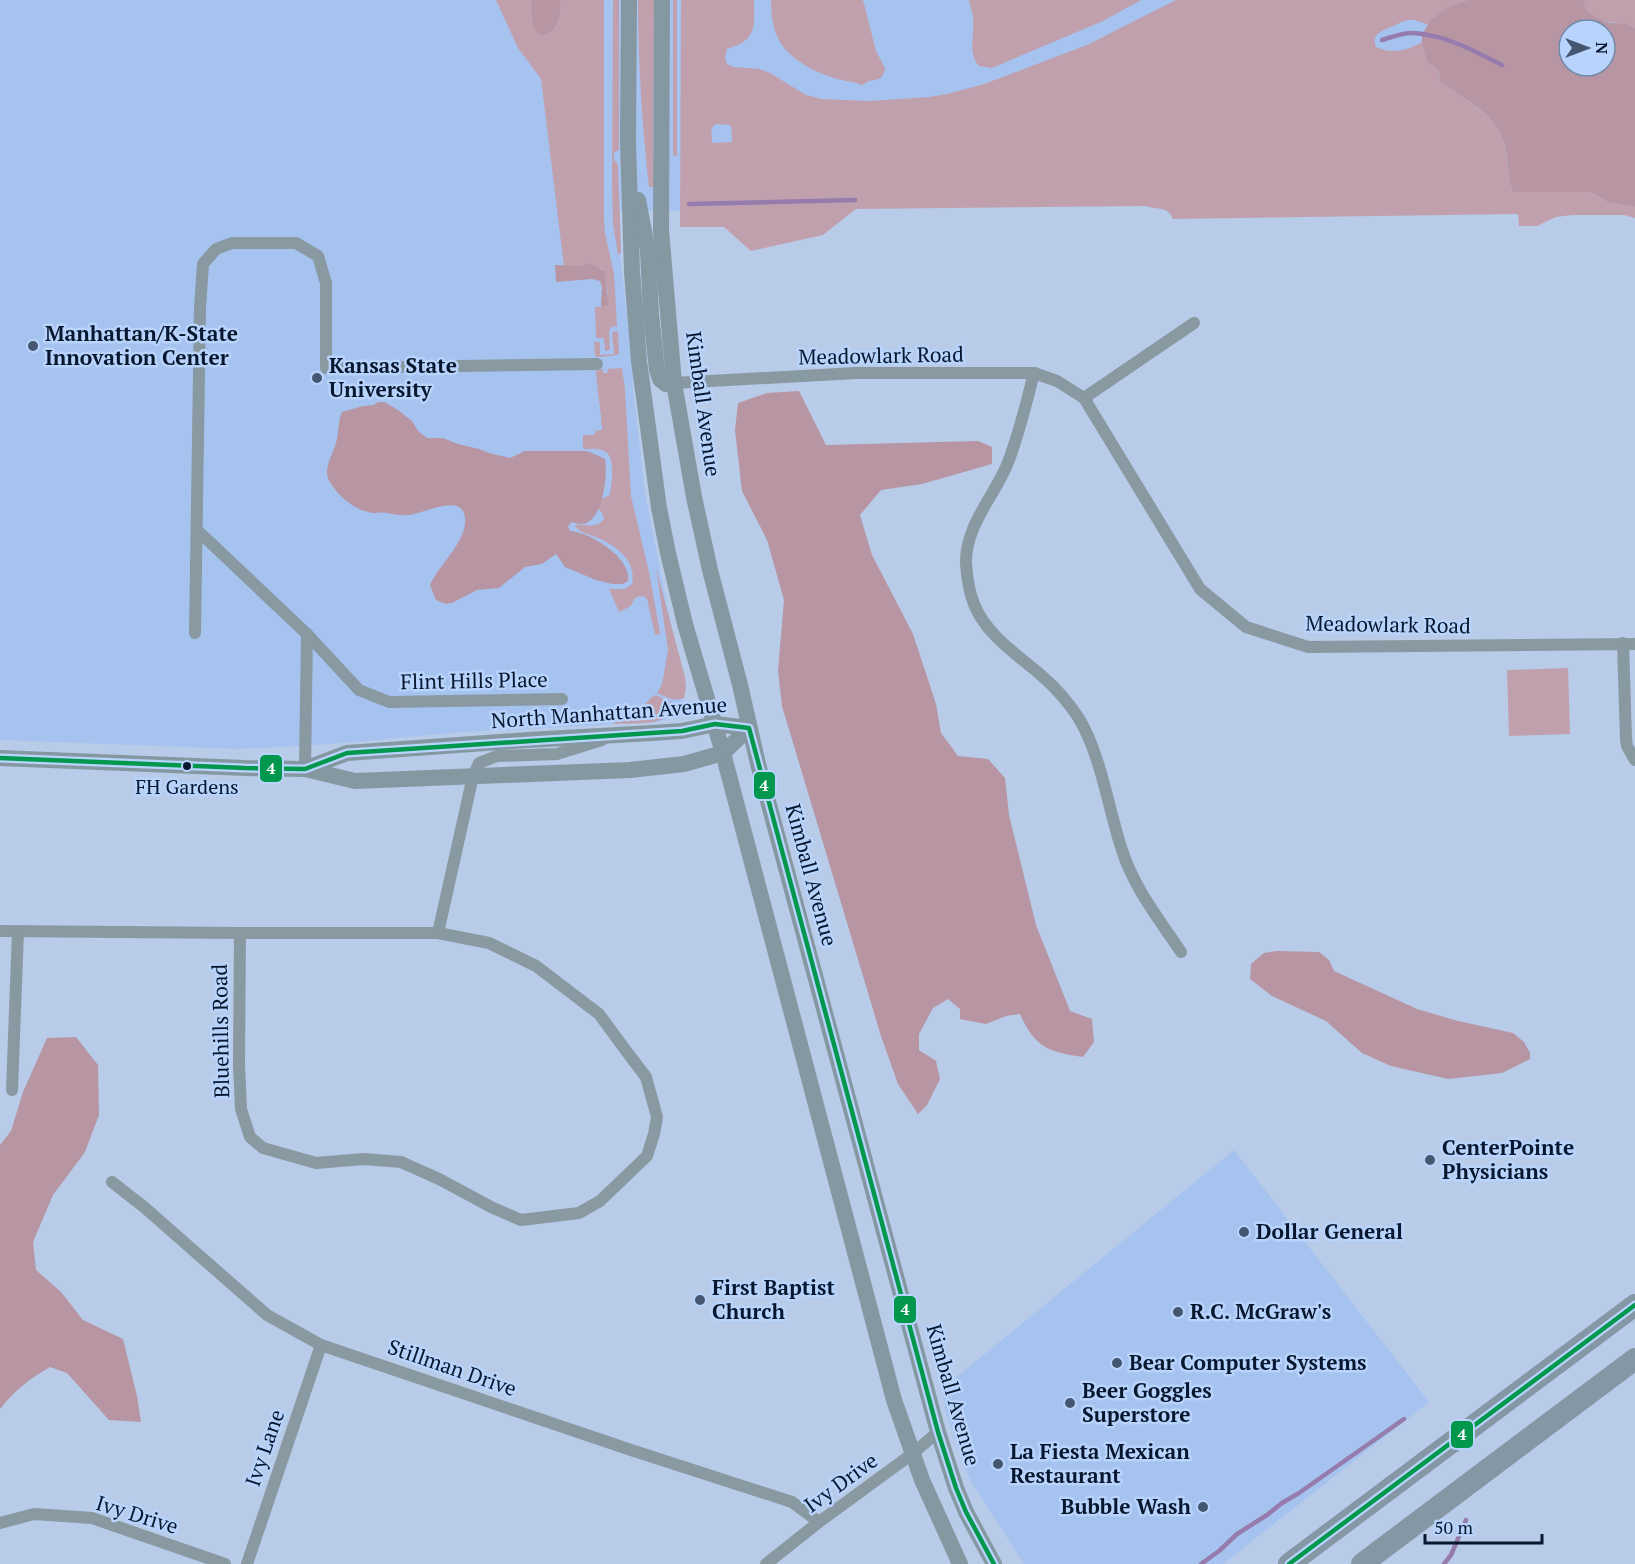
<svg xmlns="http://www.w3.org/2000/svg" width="1635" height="1564" viewBox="0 0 1635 1564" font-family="'PT Serif',serif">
	<rect width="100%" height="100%" fill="#b8cbe8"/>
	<g fill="#a6c3f0" fill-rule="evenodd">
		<path d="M0 0H1635V194L801 203 672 211H615L633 367V388L645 494 668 610 686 688 681 706 675 714 666 719 658 722 463 732 332 744 239 749 0 740ZM1569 30H1605V66H1569Z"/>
		<polygon points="1234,1150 1429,1402 1223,1564 1024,1564 970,1480 946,1413 942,1389"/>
	</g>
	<g fill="#c1a0ae" fill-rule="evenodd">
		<path d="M496 0H531L533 23 542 36C561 29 559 19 561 0H604V220L605 233 614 274 617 326 611 327 609 332 610 350 605 351 604 338H596L595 307H602L608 293C605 285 607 277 603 270L596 268 589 263 580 266H564L541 79 518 48Z"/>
		<polygon points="613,0 619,0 619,150 614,153 614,161 616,161 618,165 621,252 618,255 613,224 612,184"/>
		<path d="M638 0H654L653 155 654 187H649C642 125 638 62 638 0Z"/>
		<polygon points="673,0 677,0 677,156 673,155"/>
		<path d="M681 0H754C754 28 758 39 727 49L725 58 727 64 733 67 759 69 770 73 806 95 822 99 869 101 929 97 947 94 984 84 1087 45 1176 0H1468C1453 6 1437 11 1428 25 1423 23 1415 19 1409 20 1403 20 1397 25 1391 27 1382 31 1371 34 1376 47 1392 54 1407 51 1422 42L1427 62 1439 70 1440 82C1466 100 1500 116 1506 151 1508 164 1508 179 1513 192H1591L1609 203 1635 207V218L1624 215H1572L1556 217 1537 226H1519L1518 214 1173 219C1168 206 1158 210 1146 206L856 209 823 235 751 251 724 227H680ZM715 124 731 125 732 142 713 143C711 138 710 128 715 124Z"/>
		<path d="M771 0H863L876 51 885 68C883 80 879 79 869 81 866 82 864 85 861 85 858 84 855 82 852 82 829 79 796 65 782 45 773 32 771 15 771 0Z"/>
		<path d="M969 0H1141L1103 21 992 68 979 66C967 52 975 36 973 19 973 13 970 6 969 0Z"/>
		<path d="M1583 0H1635V28C1622 22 1594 23 1586 10 1584 7 1584 3 1583 0Z"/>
		<polygon points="618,331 619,354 611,356 596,357 595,355 594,342 600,342 600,355 614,354 612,334 613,332"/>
		<path d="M622 368 625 389 631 496 649 572 659 627 660 634 655 635 647 599 643 596C635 597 634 598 631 606L619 612 609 589H625L632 584C637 560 615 545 596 537 588 534 580 533 575 526L576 525C586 524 597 529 604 519L602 513 597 507 600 499 609 496C612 487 615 459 607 453 600 447 591 449 583 449V435H595V431L602 430C601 410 597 391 596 371L601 369H603V373H607L608 369Z"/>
		<path d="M656 568 685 677 686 688 684 698C673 702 667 697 657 693L662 684 668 650Z"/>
		<polygon points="1568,668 1570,734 1509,736 1507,670"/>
		<path d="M656 695 674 704 675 713C658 726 632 723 612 724L637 712 653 696Z"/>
	</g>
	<g fill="#b795a3" fill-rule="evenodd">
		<path d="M531 0H561C559 19 561 29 542 36 530 29 532 13 531 0Z"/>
		<path d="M1468 0H1583L1586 10 1595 17 1610 23 1626 24 1635 28V207L1609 203 1591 192H1513C1507 178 1509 161 1505 146 1497 114 1465 99 1440 82L1439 70 1427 62 1422 42V34L1431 20 1446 8ZM1569 30H1605V66H1569Z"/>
		<polygon points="589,263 605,272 608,305 602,307 601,304 602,288 600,281 592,279 556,282 555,265 580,266"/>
		<path d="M799 391 826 445 978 441 992 447V464L922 484 881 490 860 515 872 555 913 634 936 704 941 733 958 756 988 759 1005 778 1009 815 1036 925 1070 1011 1092 1019 1094 1042 1083 1057C1049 1052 1035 1048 1020 1014L1006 1016 986 1024 960 1019V1009L948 999 933 1008 919 1034V1050L936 1061 940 1079 927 1105 918 1114 898 1084 881 1036 782 706 778 671 784 600 767 540 742 491 735 430 738 403 767 393Z"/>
		<path d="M378 402H384L398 410 412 421 418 431 427 438H443L458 444 479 449 489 453 510 458 525 451H585L590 452 605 459C608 474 603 524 581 524 578 524 575 523 572 522L568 526 570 531C590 532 632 558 628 581L623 584H612L596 580 565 567 556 554 542 564 525 567 499 588 477 590 452 603 446 604 436 600 430 585C439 564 472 537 464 513 457 495 422 514 409 515 401 516 394 514 387 513 382 512 377 513 373 513 359 511 347 503 338 493 334 488 327 480 327 473 327 462 333 453 336 443 339 433 338 420 342 412L363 406 374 405Z"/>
		<polygon points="1277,951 1319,952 1329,960 1334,971 1417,1009 1458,1021 1513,1033 1524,1042 1530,1053 1530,1059 1502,1073 1448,1079 1391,1066 1362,1053 1326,1021 1272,996 1250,979 1251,964 1264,953"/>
		<path d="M76 1037 98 1065 99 1115 85 1152 53 1195 33 1242 36 1270 61 1292 83 1320 123 1339 137 1396 141 1422 109 1420 67 1373 50 1367C29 1379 15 1390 0 1409V1145L11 1131 23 1092 47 1038Z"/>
	</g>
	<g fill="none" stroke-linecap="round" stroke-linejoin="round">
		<g stroke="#957cac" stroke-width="4.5">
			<path d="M1382 40C1392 37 1404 32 1414 33 1445 35 1475 51 1502 65"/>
			<polyline points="689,204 855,200"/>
			<polyline points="1201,1564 1219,1551 1237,1534 1267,1515 1282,1503 1299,1493 1404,1419"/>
			<polyline points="1444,1564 1451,1555 1466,1520"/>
		</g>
		<g stroke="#8899a1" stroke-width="12">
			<path d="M1034 373C1026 404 1019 435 1007 465 993 498 965 526 966 564 967 577 969 592 974 604 986 635 1018 655 1042 676 1056 688 1068 702 1078 717 1101 754 1108 808 1122 850 1134 888 1159 919 1181 952"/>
			<polyline points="674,383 856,373 1034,373 1057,381 1084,398 1194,323"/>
			<polyline points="1084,398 1200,589 1246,627 1308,647 1635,644"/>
			<polyline points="197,530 307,634 359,690 389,702 562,699"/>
			<polyline points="195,633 200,308 203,264 216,249 232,243 296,243 318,256 326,283 326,368 597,364"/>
			<polyline points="1623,643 1626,739 1627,746 1635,760"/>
			<polyline points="305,769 307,634"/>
			<polyline points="0,931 240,933 438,933 489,943 536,966 599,1014 624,1048 646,1077 657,1117 654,1134 647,1156 600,1201 579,1213 521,1220 493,1208 439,1179 401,1162 363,1159 316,1163 263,1148 250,1137 241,1109 239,1064 240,933"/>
			<polyline points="438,933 473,776 479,763 497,756 557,754 602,740"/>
			<polyline points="12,1090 18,931"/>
			<polyline points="112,1182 144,1207 267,1315 321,1345 631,1450 792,1502 819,1522"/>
			<polyline points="0,1523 34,1514 92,1518 225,1564"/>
			<polyline points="247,1564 321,1345"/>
			<polyline points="766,1564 819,1522 912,1454 938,1432"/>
		</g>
		<g stroke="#8598a2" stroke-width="16">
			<polyline points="629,0 628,142 632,272 639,361 659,508 668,553 685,624 723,753 894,1400 922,1480 960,1564"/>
			<polyline points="662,0 661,230 674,383 694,497 710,570 740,685 758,764 938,1432 956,1488 966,1512 994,1564"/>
			<polyline points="638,200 648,251 651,314 657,370 660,379 666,384 674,383"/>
			<polyline points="0,758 245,768 305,769 355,781 630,770 684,764 723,753 749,728"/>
			<polyline points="305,769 347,753 528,740 653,733 682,731 715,724 749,728"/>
		</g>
		<g stroke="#8597a5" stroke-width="22">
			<polyline points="1289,1564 1635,1305"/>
			<polyline points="1362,1564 1635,1359"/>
		</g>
		<g stroke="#b9d4fc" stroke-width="9">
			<g id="bus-1">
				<polyline points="0,758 245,768 305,769 347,753 682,731 715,724 749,728 938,1432 956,1488 966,1512 994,1564"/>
				<polyline points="1289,1564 1635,1305"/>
			</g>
		</g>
		<use href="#bus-1" stroke="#01984e" stroke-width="4.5"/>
	</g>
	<g fill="#455670" stroke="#b9d4fc" stroke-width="2">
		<circle cx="33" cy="346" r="6"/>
		<circle cx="317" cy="378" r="6"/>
		<circle cx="1430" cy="1160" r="6"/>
		<circle cx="1244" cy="1232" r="6"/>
		<circle cx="700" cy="1300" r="6"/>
		<circle cx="1178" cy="1312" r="6"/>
		<circle cx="1117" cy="1363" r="6"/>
		<circle cx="1070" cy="1403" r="6"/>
		<circle cx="998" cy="1464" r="6"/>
		<circle cx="1203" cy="1507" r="6"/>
	</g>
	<circle fill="#07172f" stroke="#b9d4fc" stroke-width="2" cx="187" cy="766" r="5"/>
	<g text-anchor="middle" stroke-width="5" stroke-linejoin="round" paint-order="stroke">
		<g font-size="20" fill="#07172f" stroke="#b9d4fc">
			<text x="187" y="794">FH Gardens</text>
		</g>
		<g font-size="21" font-weight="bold" fill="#07172f" stroke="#b9d4fc" text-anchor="start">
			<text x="45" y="341">Manhattan/K-State<tspan x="45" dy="24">Innovation Center</tspan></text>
			<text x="329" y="373">Kansas State<tspan x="329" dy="24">University</tspan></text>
			<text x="1442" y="1155">CenterPointe<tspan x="1442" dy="24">Physicians</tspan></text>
			<text x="1256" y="1239">Dollar General</text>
			<text x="712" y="1295">First Baptist<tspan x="712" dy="24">Church</tspan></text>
			<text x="1190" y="1319">R.C. McGraw's</text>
			<text x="1129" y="1370">Bear Computer Systems</text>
			<text x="1082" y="1398">Beer Goggles<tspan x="1082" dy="24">Superstore</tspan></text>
			<text x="1010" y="1459">La Fiesta Mexican<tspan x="1010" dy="24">Restaurant</tspan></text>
			<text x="1191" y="1514" text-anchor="end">Bubble Wash</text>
		</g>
		<g font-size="21" fill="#07172f" stroke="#b9d4fc">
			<text transform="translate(881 356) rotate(-1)" y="7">Meadowlark Road</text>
			<text transform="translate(703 404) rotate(82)" y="7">Kimball Avenue</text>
			<text transform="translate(1388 625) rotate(1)" y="7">Meadowlark Road</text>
			<text transform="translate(474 681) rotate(-1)" y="7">Flint Hills Place</text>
			<text transform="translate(609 713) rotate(-4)" y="7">North Manhattan Avenue</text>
			<text transform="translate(811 875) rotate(75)" y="7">Kimball Avenue</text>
			<text transform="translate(221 1031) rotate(-91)" y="7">Bluehills Road</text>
			<text transform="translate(452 1368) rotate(19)" y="7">Stillman Drive</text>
			<text transform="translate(953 1395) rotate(74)" y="7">Kimball Avenue</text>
			<text transform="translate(265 1448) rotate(-71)" y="7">Ivy Lane</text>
			<text transform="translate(841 1483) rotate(-36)" y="7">Ivy Drive</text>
			<text transform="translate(137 1515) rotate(17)" y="7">Ivy Drive</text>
		</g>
	</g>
	<g stroke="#b9d4fc" stroke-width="2">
		<rect x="259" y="754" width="24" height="29" rx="6" fill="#01984e"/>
		<rect x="753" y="771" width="23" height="29" rx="6" fill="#01984e"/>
		<rect x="893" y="1295" width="24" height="29" rx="6" fill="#01984e"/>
		<rect x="1450" y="1420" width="24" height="29" rx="6" fill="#01984e"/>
	</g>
	<g font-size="16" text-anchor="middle" font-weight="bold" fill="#fff">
		<text x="271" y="774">4</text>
		<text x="764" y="791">4</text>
		<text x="905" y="1315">4</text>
		<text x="1462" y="1440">4</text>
	</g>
	<g transform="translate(1587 48) rotate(90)"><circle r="28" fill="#b9d4fc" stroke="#7288aa" stroke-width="1.5"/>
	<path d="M0-4.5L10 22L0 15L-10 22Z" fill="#455670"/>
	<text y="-9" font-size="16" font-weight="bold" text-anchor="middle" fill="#07172f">N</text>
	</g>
	<path d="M1425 1534v9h117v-9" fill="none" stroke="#07172f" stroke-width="3"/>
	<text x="1434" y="1534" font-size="18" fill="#07172f" stroke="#b9d4fc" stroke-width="4.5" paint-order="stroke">50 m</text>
</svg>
